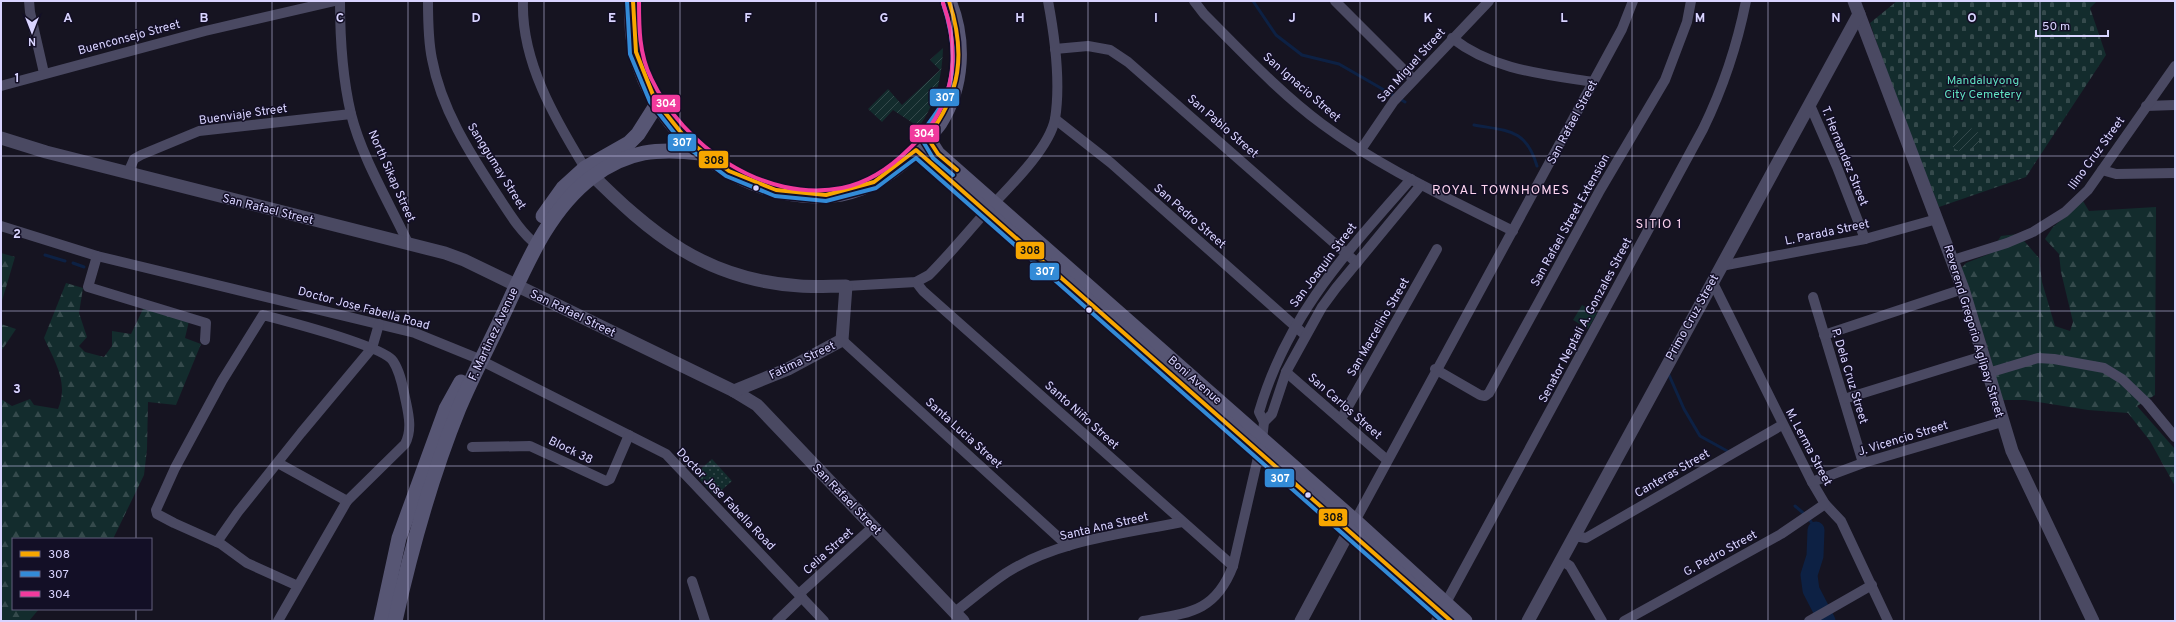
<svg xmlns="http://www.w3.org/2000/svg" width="2176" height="622" viewBox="0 0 2176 622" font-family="Overpass,sans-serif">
	<defs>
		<pattern id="grass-dots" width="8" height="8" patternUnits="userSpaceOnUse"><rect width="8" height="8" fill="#132c2d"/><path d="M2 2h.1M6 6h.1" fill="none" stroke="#354a4c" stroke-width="1.8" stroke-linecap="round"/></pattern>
		<pattern id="forest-firs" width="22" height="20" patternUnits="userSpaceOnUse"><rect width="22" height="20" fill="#132c2d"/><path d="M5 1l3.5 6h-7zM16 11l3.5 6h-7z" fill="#354a4c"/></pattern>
		<pattern id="cemetery-stones" width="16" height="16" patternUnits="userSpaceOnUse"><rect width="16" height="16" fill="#132c2d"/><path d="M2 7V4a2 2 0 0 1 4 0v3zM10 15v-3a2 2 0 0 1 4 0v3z" fill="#354a4c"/></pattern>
		<pattern id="garden-furrows" width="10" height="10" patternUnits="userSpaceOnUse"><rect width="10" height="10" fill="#132c2d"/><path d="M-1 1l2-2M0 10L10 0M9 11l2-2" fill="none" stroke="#354a4c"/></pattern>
	</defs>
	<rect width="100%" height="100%" fill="#161421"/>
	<polygon fill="url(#grass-dots)" points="712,459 732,481 715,496 695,474"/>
	<g fill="url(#forest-firs)">
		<path d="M2083 201 2089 211 2156 207 2155 395 2137 406 2175 449V486L2150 441 2128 413 2088 410 2025 400H2001C1991 355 1979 313 1957 273L1966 263 1989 254 2001 236 2018 234 2039 258 2042 282 2055 326 2070 331 2073 322 2061 272 2059 254 2045 239 2053 227Z"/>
		<polygon points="1,253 15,257 1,304"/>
		<path d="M66 283 83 288 79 313 87 337 79 346 85 352 104 357 112 346V331L131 334 144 307 189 321 185 338 201 344 176 405 148 402 147 449 144 475 113 539H13V609H39L29 621H1V399L12 406 30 399 34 405 58 409C69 383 55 362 44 338Z"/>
		<polygon points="1,324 16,329 2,350 1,359"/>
	</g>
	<polygon fill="url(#cemetery-stones)" points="1897,1 2097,1 2090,8 2106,55 2026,177 1939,207 1899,107 1870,23"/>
	<g fill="url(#garden-furrows)">
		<path d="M943 48C942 78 936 102 919 127L893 110 882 122 868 109 888 89 902 105 940 70 930 60Z"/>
		<path d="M1968 128 1975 129 1979 134V143C1972 150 1958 155 1952 146 1950 134 1959 132 1968 128Z"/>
	</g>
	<polygon fill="#132c2d" points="1582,305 1597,313 1588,329 1573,320"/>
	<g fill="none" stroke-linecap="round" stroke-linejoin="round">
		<g stroke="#0d2144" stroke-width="3">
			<polyline points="1253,1 1276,35 1302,55 1339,64 1405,102"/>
			<path d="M1474 125C1507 131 1526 128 1537 166"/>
			<polyline points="45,255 65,261"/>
			<polyline points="73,263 84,267"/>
			<polyline points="1669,375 1684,409 1700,436 1729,452"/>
			<polyline points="1795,506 1808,517 1816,530"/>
		</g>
		<polyline stroke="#0d2144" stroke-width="17" points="1816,530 1815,556 1809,575 1811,590 1827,621"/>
		<g stroke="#4a4962" stroke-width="10">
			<polyline points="29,1 30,12 44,73"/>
			<path d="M340 1C340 36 343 80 351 114 362 158 389 202 408 243"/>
			<path d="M428 1C428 20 428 40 432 59 441 108 469 152 496 193 508 211 520 232 537 245"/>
			<path d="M523 1C521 61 555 119 585 168"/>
			<path d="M1194 1 1204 14C1242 52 1280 93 1322 124 1381 168 1448 198 1513 231"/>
			<polyline points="1335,1 1413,79"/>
			<path d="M1452 38C1493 70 1542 74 1593 82"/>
			<polyline points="1055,49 1088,46 1110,50 1128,62 1357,263"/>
			<polyline points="1,86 205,31 335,1"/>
			<polyline points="1810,105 1837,167 1865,239"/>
			<polyline points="2146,106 2175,105"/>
			<polyline points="1055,119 1111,163 1305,335"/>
			<polyline points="1360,151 1394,101 1489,1"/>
			<polyline points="2102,170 2116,174 2175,173"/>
			<polyline points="128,173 134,159 141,155 199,131 351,114"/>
			<polyline points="1,226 97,256 415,333 474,357 666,454 824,621"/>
			<polyline points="97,256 88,287 206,323 205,340"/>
			<polyline points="1953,260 2007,243 2033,232 2065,212 2088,190 2175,66"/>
			<polyline points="1721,266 1865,239 1937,219"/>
			<polyline points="1712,281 1812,482 1825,504 1841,521 1888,621"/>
			<polyline points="916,282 923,291 1233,566"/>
			<path d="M846 286 916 282 929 275C948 256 966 234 984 214 1005 191 1049 150 1055 119 1061 82 1055 38 1048 1"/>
			<polyline points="1813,297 1863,463"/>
			<polyline points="1824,335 1963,289"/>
			<polyline points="842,340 1068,546"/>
			<polyline points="1435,369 1480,395 1485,396 1489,393 1599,192 1665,80 1687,22 1691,1"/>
			<polyline points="1286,372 1387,460"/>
			<polyline points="1988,373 2038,358 2054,359 2104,368 2122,379 2147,403 2175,437"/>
			<polyline points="1844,399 1983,356"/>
			<polyline points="1341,419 1437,249"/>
			<polyline points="1264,422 1272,414 1286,372 1322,307 1336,288 1421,185"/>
			<polyline points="472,447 530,446 606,481 610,479 629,435"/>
			<polyline points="278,463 347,501"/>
			<polyline points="1812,482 1863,463 2002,422"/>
			<polyline points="1355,521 1622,29 1633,1"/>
			<polyline points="1574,536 1586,538 1782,425"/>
			<polyline points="217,542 238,512 301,433 372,348 379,324"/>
			<polyline points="1561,560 1570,566 1602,621"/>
			<polyline points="692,581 705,621"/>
			<polyline points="799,594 874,526"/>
			<path d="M955 612C972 599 988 585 1006 573 1058 540 1122 534 1182 522"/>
			<path d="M278 621 347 501 405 444C412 431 409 416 406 402 403 389 401 373 393 361 383 346 286 321 263 315L222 381 175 468 156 510 157 514 174 523 221 544 247 563 298 586"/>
			<polyline points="777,621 802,597"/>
			<path d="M1143 621C1188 613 1215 613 1233 566L1262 440 1264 422 1259 412C1287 315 1346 253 1411 179"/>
			<path d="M1436 621 1703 129C1723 88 1737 46 1746 1"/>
			<polyline points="1624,621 1781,534 1825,504"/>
			<polyline points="1809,621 1872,585"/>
		</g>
		<g stroke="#4a4962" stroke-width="13">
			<polyline points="1854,1 1963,289 2012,451 2093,621"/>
			<polyline points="1,138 46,152 445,253 464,260 734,391 757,405 963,621"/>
			<path d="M587 170C651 234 705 280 800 286 815 287 831 286 846 286L842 340 788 369 734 391"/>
			<polyline points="1301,621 1354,522"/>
			<polyline points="1528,621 1859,14"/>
		</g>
		<g stroke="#575674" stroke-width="15">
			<path d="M633 1C619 110 735 211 841 194 870 189 899 169 918 148 925 139 934 132 940 123 963 87 965 40 949 1"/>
			<polyline points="927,137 938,154 1355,521 1465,621"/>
			<polyline points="916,150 1418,591"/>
			<polyline points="543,216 563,188 585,168 629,143 638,134 657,104"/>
			<polyline points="381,621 399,538 446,409 461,382"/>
			<path d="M395 621C411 549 431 477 459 408 472 377 488 347 502 317 525 268 547 211 592 177 628 150 658 148 701 153"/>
		</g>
		<g stroke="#130f26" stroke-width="7">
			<g id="bus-1">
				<polyline points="633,1 636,52 655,100 687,140 729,171 776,190 826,195 874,182 916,150 1451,621"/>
				<path d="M949 1C966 53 961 94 927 137L938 154 957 170"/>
			</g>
		</g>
		<g stroke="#130f26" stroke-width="7">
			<g id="bus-2">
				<polyline points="627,1 630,54 650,102 683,144 726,176 775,196 826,201 876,188 916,158 1442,621"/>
				<path d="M943 3C954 36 959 75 940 107 935 116 923 128 921 138L933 158 953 175"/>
			</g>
		</g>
		<g stroke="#130f26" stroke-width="7">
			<path id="bus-3" d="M639 1C639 27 639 54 651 78 683 146 764 203 842 188 867 183 891 167 909 149 918 140 929 130 935 119 957 83 957 42 943 3"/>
		</g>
		<use href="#bus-1" stroke="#f7a600" stroke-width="4"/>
		<use href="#bus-2" stroke="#338bd7" stroke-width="4"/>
		<use href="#bus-3" stroke="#f13a9d" stroke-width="4"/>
	</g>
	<path fill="none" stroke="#d9d4ff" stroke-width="1" stroke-opacity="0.55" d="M136 1V539M272 1V621M408 1V621M544 1V621M680 1V621M816 1V621M952 1V621M1088 1V621M1224 1V621M1360 1V621M1496 1V621M1632 1V621M1768 1V621M1904 1V621M2040 1V621M1 156H2175M1 311H2175M1 466H2175M136 609V621"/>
	<g fill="#d9d4ff" stroke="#130f26" stroke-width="1.5">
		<circle cx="756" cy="188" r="3.5"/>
		<circle cx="1089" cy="310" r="3.5"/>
		<circle cx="1308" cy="495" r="3.5"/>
	</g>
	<g text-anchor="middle" stroke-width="3" stroke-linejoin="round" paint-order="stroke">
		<g font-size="12" fill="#d9d4ff" stroke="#130f26">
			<text transform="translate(129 37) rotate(-15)" y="4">Buenconsejo Street</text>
			<text transform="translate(1411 65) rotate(-48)" y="4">San Miguel Street</text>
			<text transform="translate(1302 87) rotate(41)" y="4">San Ignacio Street</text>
			<text transform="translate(243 114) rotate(-8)" y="4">Buenviaje Street</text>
			<text transform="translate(1572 122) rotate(-62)" y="4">San Rafael Street</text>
			<text transform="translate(1223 126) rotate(41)" y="4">San Pablo Street</text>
			<text transform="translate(2096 153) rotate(-54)" y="4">Ilino Cruz Street</text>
			<text transform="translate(1845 156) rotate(68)" y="4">T. Hernandez Street</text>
			<text transform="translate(497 166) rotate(58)" y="4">Sanggumay Street</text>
			<text transform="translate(392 176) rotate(66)" y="4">North Sikap Street</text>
			<text transform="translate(268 209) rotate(14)" y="4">San Rafael Street</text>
			<text transform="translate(1190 216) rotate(41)" y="4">San Pedro Street</text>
			<text transform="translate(1570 220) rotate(-61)" y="4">San Rafael Street Extension</text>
			<text transform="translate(1827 232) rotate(-12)" y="4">L. Parada Street</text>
			<text transform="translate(1323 265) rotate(-53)" y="4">San Joaquin Street</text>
			<text transform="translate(364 308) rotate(15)" y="4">Doctor Jose Fabella Road</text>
			<text transform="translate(573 313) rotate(26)" y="4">San Rafael Street</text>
			<text transform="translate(1692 317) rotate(-61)" y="4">Primo Cruz Street</text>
			<text transform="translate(1585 320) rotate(-62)" y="4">Senator Neptali A. Gonzales Street</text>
			<text transform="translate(1378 327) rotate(-60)" y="4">San Marcelino Street</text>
			<text transform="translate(1974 331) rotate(73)" y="4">Reverend Gregorio Aglipay Street</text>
			<text transform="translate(493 334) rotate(-65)" y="4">F. Martinez Avenue</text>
			<text transform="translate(802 360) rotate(-26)" y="4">Fatima Street</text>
			<text transform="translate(1850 376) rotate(73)" y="4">P. Dela Cruz Street</text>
			<text transform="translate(1195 380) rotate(41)" y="4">Boni Avenue</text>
			<text transform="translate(1345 406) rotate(41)" y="4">San Carlos Street</text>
			<text transform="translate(1082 415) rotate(42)" y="4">Santo Niño Street</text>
			<text transform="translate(964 433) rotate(42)" y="4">Santa Lucia Street</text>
			<text transform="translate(1903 438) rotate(-17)" y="4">J. Vicencio Street</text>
			<text transform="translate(1809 447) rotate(62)" y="4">M. Lerma Street</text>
			<text transform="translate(571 450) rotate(26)" y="4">Block 38</text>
			<text transform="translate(1672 473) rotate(-30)" y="4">Canteras Street</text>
			<text transform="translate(726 499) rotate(46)" y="4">Doctor Jose Fabella Road</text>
			<text transform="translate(847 499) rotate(46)" y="4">San Rafael Street</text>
			<text transform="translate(1104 526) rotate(-13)" y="4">Santa Ana Street</text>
			<text transform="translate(828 551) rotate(-42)" y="4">Celia Street</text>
			<text transform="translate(1720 553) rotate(-29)" y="4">G. Pedro Street</text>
		</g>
		<g font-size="12" fill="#5fe0c0" stroke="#130f26">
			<text x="1983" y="84">Mandaluyong<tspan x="1983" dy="14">City Cemetery</tspan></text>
		</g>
		<g font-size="13" letter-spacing="1" fill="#ffd6f0" stroke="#130f26">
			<text x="1501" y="194">ROYAL TOWNHOMES</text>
			<text x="1659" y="228">SITIO 1</text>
		</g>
	</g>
	<g font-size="13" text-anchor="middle" font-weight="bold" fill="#d9d4ff" stroke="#130f26" stroke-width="3" stroke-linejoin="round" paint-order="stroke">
		<text x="68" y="22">A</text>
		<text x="204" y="22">B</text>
		<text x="340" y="22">C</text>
		<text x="476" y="22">D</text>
		<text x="612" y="22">E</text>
		<text x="748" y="22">F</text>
		<text x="884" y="22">G</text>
		<text x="1020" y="22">H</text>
		<text x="1156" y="22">I</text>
		<text x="1292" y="22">J</text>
		<text x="1428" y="22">K</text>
		<text x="1564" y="22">L</text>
		<text x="1700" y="22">M</text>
		<text x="1836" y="22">N</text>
		<text x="1972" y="22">O</text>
		<text x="17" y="82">1</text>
		<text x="17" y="238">2</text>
		<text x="17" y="393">3</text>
	</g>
	<g stroke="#130f26" stroke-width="1.5">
		<rect x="929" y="88" width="31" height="19" rx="4" fill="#338bd7"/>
		<rect x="651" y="94" width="30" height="19" rx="4" fill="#f13a9d"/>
		<rect x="909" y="124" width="31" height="19" rx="4" fill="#f13a9d"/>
		<rect x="667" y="133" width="30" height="19" rx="4" fill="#338bd7"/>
		<rect x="698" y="150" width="31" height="19" rx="4" fill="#f7a600"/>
		<rect x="1015" y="241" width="30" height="19" rx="4" fill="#f7a600"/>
		<rect x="1029" y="262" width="31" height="19" rx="4" fill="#338bd7"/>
		<rect x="1264" y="468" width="31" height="20" rx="4" fill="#338bd7"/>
		<rect x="1318" y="508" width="30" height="19" rx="4" fill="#f7a600"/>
	</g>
	<g font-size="11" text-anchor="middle" font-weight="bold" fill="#fff">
		<text x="945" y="101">307</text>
		<text x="666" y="107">304</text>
		<text x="924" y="137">304</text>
		<text x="682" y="146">307</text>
		<text x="1045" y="275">307</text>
		<text x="1280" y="482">307</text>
	</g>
	<g font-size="11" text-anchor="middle" font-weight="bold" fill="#111">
		<text x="714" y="164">308</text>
		<text x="1030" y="254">308</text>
		<text x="1333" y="521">308</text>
	</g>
	<rect width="2176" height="622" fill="none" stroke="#d9d4ff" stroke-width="4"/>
	<rect x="12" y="538" width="140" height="72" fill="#130f26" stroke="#625e7d"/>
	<rect x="20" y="551" width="20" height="6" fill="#f7a600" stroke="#625e7d"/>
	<text x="48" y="558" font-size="12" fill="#d9d4ff">308</text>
	<rect x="20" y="571" width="20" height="6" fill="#338bd7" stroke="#625e7d"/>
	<text x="48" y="578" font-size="12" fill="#d9d4ff">307</text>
	<rect x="20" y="591" width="20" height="6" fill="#f13a9d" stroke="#625e7d"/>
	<text x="48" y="598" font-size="12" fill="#d9d4ff">304</text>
	<g transform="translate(32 32) rotate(180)" stroke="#130f26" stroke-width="3" paint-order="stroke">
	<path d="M0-3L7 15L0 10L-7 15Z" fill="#d9d4ff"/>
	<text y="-6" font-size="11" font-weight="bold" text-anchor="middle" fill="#d9d4ff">N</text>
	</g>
	<path d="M2036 30v6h72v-6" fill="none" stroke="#d9d4ff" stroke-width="2"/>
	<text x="2042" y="30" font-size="12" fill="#d9d4ff" stroke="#130f26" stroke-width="3" paint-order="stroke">50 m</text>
</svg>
